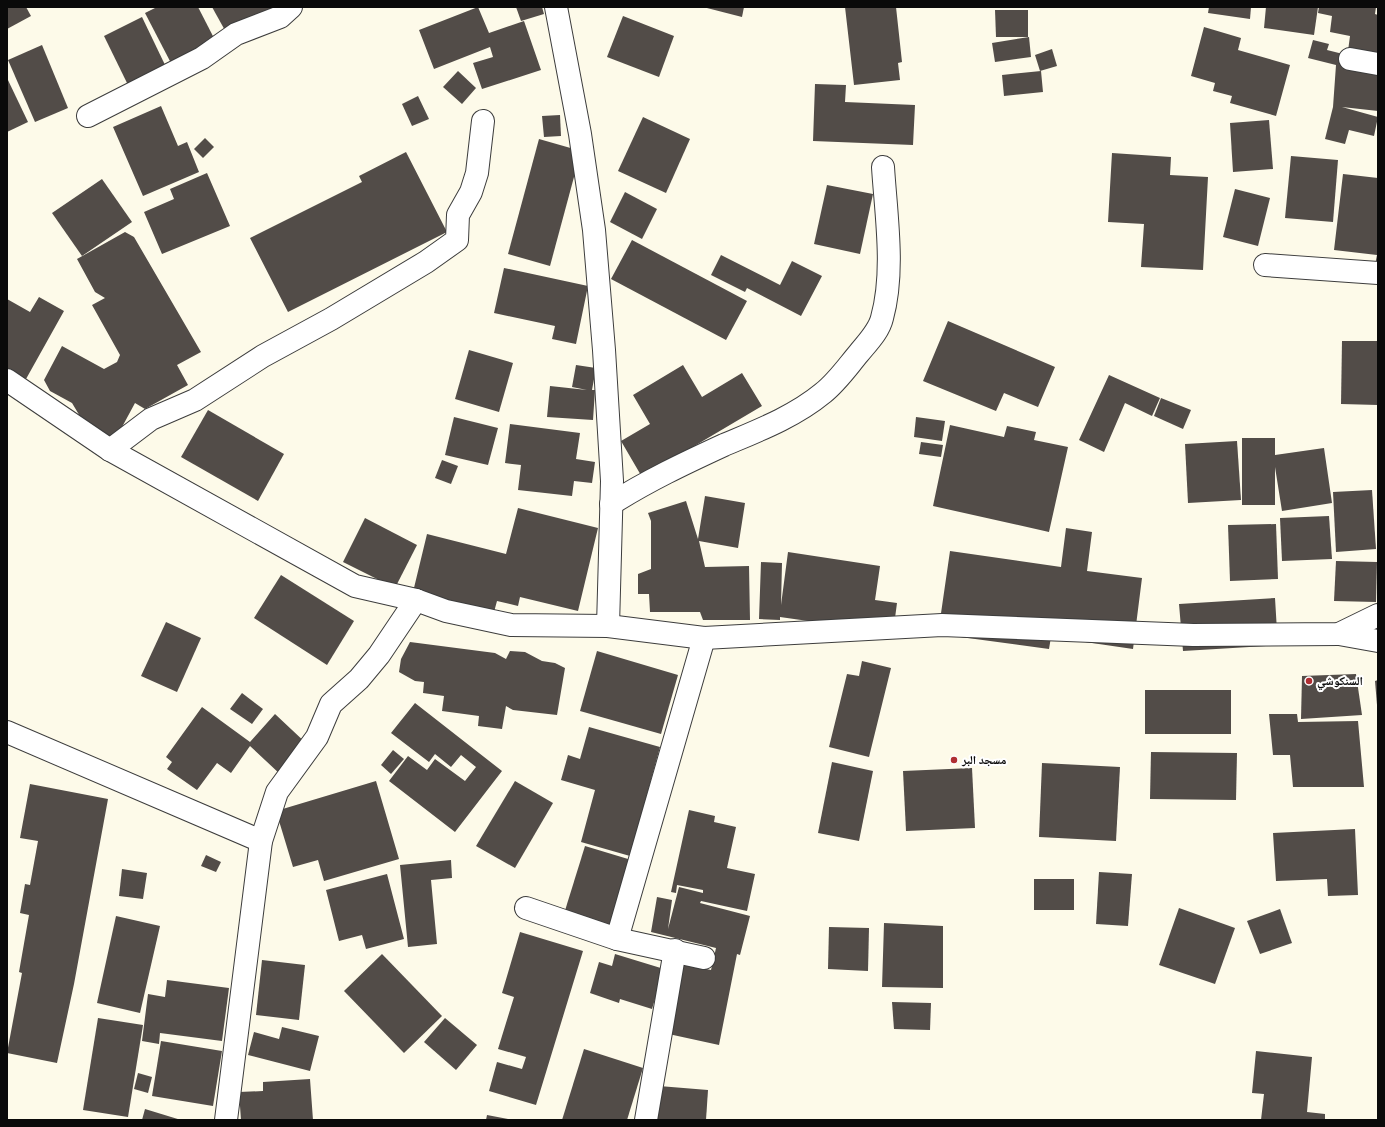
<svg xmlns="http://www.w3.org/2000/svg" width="1385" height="1127" viewBox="0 0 1385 1127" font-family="Literata,'Noto Naskh Arabic',serif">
	<rect width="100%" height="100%" fill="#fdfae9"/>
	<g fill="#524c48">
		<polygon points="7,7 26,7 31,16 7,29"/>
		<polygon points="157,7 198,7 216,42 172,65 145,13"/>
		<polygon points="212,7 273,7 227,34"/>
		<polygon points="478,7 489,33 524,21 541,70 482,89 473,63 493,57 490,47 434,69 419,30"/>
		<polygon points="516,7 542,7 544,14 521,21"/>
		<polygon points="703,7 744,7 742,17"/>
		<polygon points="845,7 896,7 902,62 898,63 900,80 854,85"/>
		<polygon points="1209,7 1251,7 1250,19 1208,13"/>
		<polygon points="1266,7 1318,7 1314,35 1264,28"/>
		<polygon points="1319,7 1376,7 1375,14 1378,15 1378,56 1348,51 1350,36 1330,32 1332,16 1318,13"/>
		<polygon points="995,10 1028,10 1028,37 996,37"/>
		<polygon points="623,16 674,36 659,77 607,57"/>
		<polygon points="142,17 166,67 128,85 104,36"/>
		<polygon points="1204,27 1241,38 1238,50 1290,65 1276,116 1230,103 1232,96 1213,91 1215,83 1191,76"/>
		<polygon points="1029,37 1031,57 995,62 992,43"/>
		<polygon points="1313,40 1329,44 1327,50 1343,54 1340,64 1378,68 1378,111 1342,107 1378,117 1374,136 1349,130 1345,144 1325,139 1333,107 1336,65 1308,58"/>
		<polygon points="42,45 68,108 35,122 8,60"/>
		<polygon points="1052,49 1057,66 1040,71 1035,55"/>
		<polygon points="458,71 476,88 462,104 443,87"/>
		<polygon points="1041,71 1043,92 1004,96 1002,75"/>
		<polygon points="7,78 28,122 7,132"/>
		<polygon points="815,84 846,85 845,102 915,105 913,145 813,141"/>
		<polygon points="418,96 429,119 412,126 402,104"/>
		<polygon points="161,106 178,146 187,142 199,172 143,196 113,127"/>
		<polygon points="560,115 561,136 544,137 542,116"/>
		<polygon points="643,117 690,139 666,193 618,171"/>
		<polygon points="1269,120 1273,169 1233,172 1230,123"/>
		<polygon points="205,138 214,147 203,158 194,149"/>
		<polygon points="539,139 581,151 550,266 508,254"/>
		<polygon points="406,152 447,232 288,312 250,238 362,182 359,176"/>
		<polygon points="1112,153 1171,157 1170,175 1208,177 1203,270 1141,267 1144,224 1108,222"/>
		<polygon points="1291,156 1338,160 1333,222 1285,218"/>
		<polygon points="207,173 230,226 162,254 144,212 174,199 170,189"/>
		<polygon points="1343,174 1378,178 1378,266 1375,265 1377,255 1334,250"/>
		<polygon points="102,179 132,222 82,256 52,213"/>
		<polygon points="827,185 873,194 860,254 814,244"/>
		<polygon points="1235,189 1270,198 1258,246 1223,237"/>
		<polygon points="625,192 657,209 642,239 610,222"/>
		<polygon points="125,232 134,237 201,352 177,365 188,385 145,409 135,403 115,440 84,423 72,403 50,391 44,380 62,346 104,369 117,362 120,355 92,305 105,298 95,292 77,259"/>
		<polygon points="632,240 747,301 726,340 611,279"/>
		<polygon points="721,255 780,285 792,261 822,276 801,316 747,288 745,292 711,275"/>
		<polygon points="504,268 588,286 576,344 552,339 555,326 494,313"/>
		<polygon points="39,297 64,311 26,379 7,368 7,299 30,312"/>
		<polygon points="948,321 1055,367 1038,407 1004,393 996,411 923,381"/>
		<polygon points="1342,341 1378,341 1378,405 1341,404"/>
		<polygon points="469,350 513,363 499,412 455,399"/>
		<polygon points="576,365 596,368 592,390 595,390 593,420 547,417 550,386 587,390 572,387"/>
		<polygon points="683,365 702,397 742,373 762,406 642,477 621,441 650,424 633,395"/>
		<polygon points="1109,375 1160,398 1152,416 1125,403 1104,452 1079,440"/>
		<polygon points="1161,398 1191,410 1183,429 1154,416"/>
		<polygon points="208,410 284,454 258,501 181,457"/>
		<polygon points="454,417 498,428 488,465 445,455"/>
		<polygon points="916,417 945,421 942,441 914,437"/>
		<polygon points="510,424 580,433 576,459 595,462 592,483 574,481 572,496 518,490 521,465 505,463"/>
		<polygon points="950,425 1004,437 1007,426 1036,432 1034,440 1068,447 1049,532 933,506"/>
		<polygon points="1242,438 1275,438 1275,455 1324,448 1332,503 1282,511 1275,467 1275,505 1242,505"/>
		<polygon points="1237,441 1241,500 1188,503 1185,444"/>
		<polygon points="921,442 943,445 941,457 919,454"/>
		<polygon points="442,460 458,466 451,484 435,478"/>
		<polygon points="1372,490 1376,549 1336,552 1333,492"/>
		<polygon points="705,496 745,503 738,548 699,541 705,567 749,566 750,620 703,620 700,612 650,612 649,594 638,594 638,574 651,569 651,521 648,513 686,501 698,539"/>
		<polygon points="518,508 598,528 578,611 520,597 518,606 497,601 494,612 413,592 427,534 506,554"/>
		<polygon points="1329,516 1332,559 1282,561 1280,518"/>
		<polygon points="365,518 417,545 395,588 343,562"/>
		<polygon points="1276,524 1278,579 1230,581 1228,525"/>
		<polygon points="1066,528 1092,532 1087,571 1142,578 1133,649 1051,637 1049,649 938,634 950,551 1061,567"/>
		<polygon points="788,552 880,566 875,600 897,603 893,633 780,617 780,620 759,619 761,562 782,563 781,605"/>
		<polygon points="1336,561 1377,562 1376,602 1334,601"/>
		<polygon points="281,575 354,621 327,665 254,618"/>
		<polygon points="1275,598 1277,631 1265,632 1266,646 1183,651 1179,604"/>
		<polygon points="166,622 201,638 177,692 141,676"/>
		<polygon points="410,642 495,653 506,659 510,651 525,652 542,661 555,663 565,668 557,715 513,710 506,706 502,729 478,726 479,716 442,711 444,696 423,693 424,682 415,681 399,672 401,659"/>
		<polygon points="597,651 678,675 661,734 580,711"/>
		<polygon points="862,661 891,668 869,757 829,747 847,674 859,676"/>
		<polygon points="1356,674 1362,715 1301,719 1302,676"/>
		<polygon points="1378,680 1378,705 1377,705 1375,681"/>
		<rect x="1145" y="690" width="86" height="44"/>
		<polygon points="242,693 263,709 252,724 230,709"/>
		<polygon points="415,703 502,771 455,832 389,781 408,756 427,770 435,759 465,781 476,767 461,755 451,767 435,754 429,762 391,733"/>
		<polygon points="202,707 250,742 275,714 308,745 281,775 250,746 231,773 217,763 197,790 167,769 172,762 166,757"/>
		<polygon points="1269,714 1297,714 1298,722 1358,721 1364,787 1293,787 1290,755 1273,755"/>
		<polygon points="589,727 660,747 630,856 581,842 595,790 561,780 568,755 580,759"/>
		<polygon points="393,750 404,759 391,774 381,765"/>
		<polygon points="1151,752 1237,753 1236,800 1150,799"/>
		<polygon points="832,762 873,771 859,841 818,833"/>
		<polygon points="1042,763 1120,767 1116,841 1039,837"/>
		<polygon points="972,768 975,828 906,831 903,771"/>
		<polygon points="376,781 399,859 324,881 318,860 293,867 276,811"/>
		<polygon points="515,781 553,803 515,868 476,846"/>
		<polygon points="30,784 108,799 74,984 57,1063 7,1053 22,973 19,972 29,915 20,913 25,884 30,885 38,841 20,838"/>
		<polygon points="689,810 715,816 714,822 736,827 727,868 755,874 747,911 701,901 700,903 750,916 740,955 737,954 719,1045 664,1033 678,963 711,970 716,948 651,932 657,897 672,900 668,929 679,887 703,893 703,890 677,885 676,893 671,892"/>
		<polygon points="1355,829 1358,895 1328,896 1327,879 1276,881 1273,833"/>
		<polygon points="585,846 638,862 616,934 563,917"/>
		<polygon points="206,855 221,862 216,872 201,866"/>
		<polygon points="451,860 452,878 431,880 437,944 408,947 400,865"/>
		<polygon points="122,869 147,873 143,899 119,896"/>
		<polygon points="1099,872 1132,874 1128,926 1096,924"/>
		<polygon points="387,874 404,939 366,949 362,935 339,941 326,890"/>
		<rect x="1034" y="879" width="40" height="31"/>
		<polygon points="1179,908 1235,928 1215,984 1159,965"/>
		<polygon points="1280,909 1292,943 1260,954 1247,921"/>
		<polygon points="116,916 160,926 140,1013 97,1003"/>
		<polygon points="884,923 943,926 943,988 882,987"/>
		<polygon points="829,927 869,928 868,971 828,969"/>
		<polygon points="520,932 583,951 536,1105 489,1091 497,1062 522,1069 526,1057 498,1049 514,997 502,993"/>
		<polygon points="382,954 442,1016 404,1053 344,991"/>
		<polygon points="615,954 664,969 652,1009 620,999 619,1003 590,993 599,962 612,966"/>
		<polygon points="262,960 305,965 299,1020 256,1015"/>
		<polygon points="167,980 229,988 222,1041 160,1033 159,1044 142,1041 148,994 165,997"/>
		<polygon points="892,1002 931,1003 930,1030 894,1029"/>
		<polygon points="98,1018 143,1025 128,1117 83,1110"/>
		<polygon points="445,1018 477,1045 456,1070 424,1042"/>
		<polygon points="282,1027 319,1036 310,1071 248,1055 254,1032 279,1039"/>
		<polygon points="161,1041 222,1051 213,1106 152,1096"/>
		<polygon points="584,1049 643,1068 627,1120 562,1120"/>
		<polygon points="1256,1051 1312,1057 1307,1112 1325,1114 1325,1120 1261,1120 1264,1094 1252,1093"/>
		<polygon points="138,1073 152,1077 148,1093 134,1089"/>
		<polygon points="310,1079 313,1120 241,1120 239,1092 263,1091 263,1082"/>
		<polygon points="659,1086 708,1090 706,1120 657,1120"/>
		<polygon points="145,1109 181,1120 142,1120"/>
		<polygon points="487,1115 508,1119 508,1120 486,1120"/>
	</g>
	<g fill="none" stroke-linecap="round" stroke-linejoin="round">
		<g stroke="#3d3d3d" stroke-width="24">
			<g id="minor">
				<polyline points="556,7 580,134 594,230 604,350 612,481 608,626"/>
				<polyline points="1350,59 1378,64"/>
				<polyline points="88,116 202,58 236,34 280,17 291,7"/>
				<polyline points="1265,265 1378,273"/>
				<polyline points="110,450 151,419 195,400 263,356 331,319 426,262 457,240 458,215 471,192 477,173 483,121"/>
				<path d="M611 504C647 481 685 463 724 445 757 431 794 417 823 393 837 382 848 366 859 353 868 342 879 331 882 318 895 271 886 215 883 167"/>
				<polyline points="1339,634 1378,641"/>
				<polyline points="7,732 261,841"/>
				<polyline points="526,908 617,939 704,958"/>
				<polyline points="617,939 704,638"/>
				<polyline points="226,1120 261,841 277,792 317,737 331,704 359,679 379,655 416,600"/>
				<polyline points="646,1120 675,950"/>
			</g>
		</g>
		<g stroke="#3d3d3d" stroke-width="24">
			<polyline id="tertiary" points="7,380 110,450 355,586 416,600 446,611 511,625 608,626 704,638 942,625 1193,635 1339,634 1378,615"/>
		</g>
		<use href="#minor" stroke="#fff" stroke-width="22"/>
		<use href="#tertiary" stroke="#fff" stroke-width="22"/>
	</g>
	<g fill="#af2e32" stroke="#fff" stroke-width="1.5">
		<circle cx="1309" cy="681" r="4"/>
		<circle cx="954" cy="760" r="4"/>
	</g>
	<g text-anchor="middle" stroke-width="4" stroke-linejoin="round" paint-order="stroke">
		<g font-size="12" font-weight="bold" fill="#0a0a0a" stroke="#fff" text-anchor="start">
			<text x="1317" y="685">السنكوشي</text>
			<text x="962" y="764">مسجد البر</text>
		</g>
	</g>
	<rect width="1385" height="1127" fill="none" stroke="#0a0a0a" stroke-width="16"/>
</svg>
